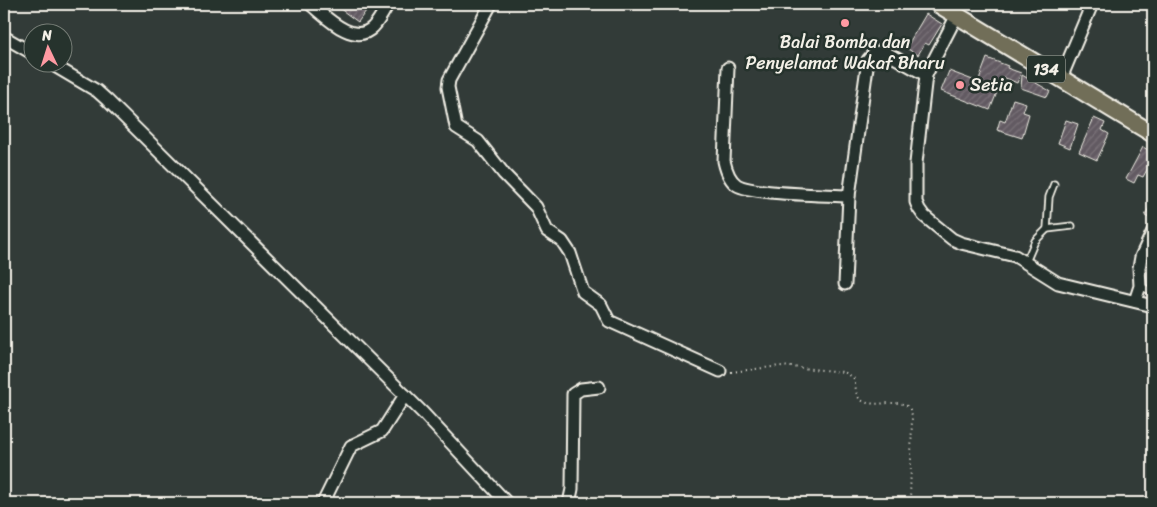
<svg xmlns="http://www.w3.org/2000/svg" width="1157" height="507" viewBox="0 0 1157 507" font-family="Sriracha,sans-serif">
	<defs>
		<pattern id="building-hatch" width="6" height="6" patternUnits="userSpaceOnUse" patternTransform="scale(1.25)"><rect width="6" height="6" fill="#625a62"/><path d="M-1 1l2-2M0 6l6-6M5 7l2-2" fill="none" stroke="#797278"/></pattern>
	</defs>
	<rect width="100%" height="100%" fill="#323b38"/>
	<filter id="ink" filterUnits="userSpaceOnUse"><feTurbulence type="fractalNoise" baseFrequency=".02" numOctaves="2"/><feDisplacementMap in="SourceGraphic" scale="10" xChannelSelector="R" yChannelSelector="G"/><feConvolveMatrix kernelMatrix="1 2 1 2 8 2 1 2 1" color-interpolation-filters="sRGB"/></filter>
	<g filter="url(#ink)">
		<g fill="url(#building-hatch)" stroke="#f4f1e8">
			<polygon points="342,4 371,4 358,22 339,8"/>
			<polygon points="926,14 942,24 929,45 925,43 918,55 906,48"/>
			<polygon points="987,58 1008,66 1007,68 1021,73 1017,83 1003,77 990,110 941,91 949,71 978,82"/>
			<polygon points="1022,75 1050,91 1047,97 1021,88"/>
			<polygon points="1013,99 1026,103 1023,112 1029,114 1022,138 997,130 1000,120 1005,122"/>
			<polygon points="1094,118 1105,123 1102,130 1109,134 1097,160 1079,152"/>
			<polygon points="1066,120 1078,124 1070,148 1058,143"/>
			<polygon points="1143,147 1153,153 1153,166 1151,170 1148,168 1143,177 1138,175 1134,183 1126,179"/>
			<polygon points="1153,199 1153,220 1145,216"/>
		</g>
		<g fill="none" stroke-linecap="round" stroke-linejoin="round">
			<g stroke="#f4f1e8" stroke-width="9">
				<g id="service">
					<polyline points="1047,229 1072,226"/>
					<polyline points="1026,262 1035,241 1047,229 1049,197 1054,184"/>
					<polyline points="1140,286 1153,292"/>
				</g>
			</g>
			<g stroke="#f4f1e8" stroke-width="15">
				<g id="minor">
					<path d="M310 4C325 16 354 47 373 27 379 21 384 11 388 4"/>
					<polyline points="491,4 449,80 448,87 456,127 478,141 504,174 536,207 547,231 562,241 570,253 583,292 601,305 609,321 720,371"/>
					<polyline points="957,15 926,75 916,163 916,202 919,209 924,216 952,239 961,243 1015,256 1058,283 1153,306"/>
					<polyline points="4,37 32,53"/>
					<polyline points="48,62 97,91 107,100 423,413 507,503"/>
					<path d="M728 68 724 161C726 170 729 180 737 185 751 194 828 195 849 196"/>
					<polyline points="1061,78 1092,4"/>
					<polyline points="845,284 849,196 868,60 874,53 883,51 926,75"/>
					<polyline points="1135,301 1140,286 1139,268 1141,257 1153,231"/>
					<polyline points="323,503 351,446 382,431 405,395"/>
					<polyline points="569,503 572,489 573,394 581,389 599,387"/>
				</g>
			</g>
			<g stroke="#f4f1e8" stroke-width="20">
				<polyline id="primary" points="938,4 1153,134"/>
			</g>
			<path stroke="#f4f1e8" stroke-width="2" stroke-dasharray="1 4" stroke-linecap="butt" d="M731 372 780 366 844 372 853 377C857 384 854 394 860 399 873 412 909 391 912 416L910 503"/>
			<use href="#service" stroke="#26332d" stroke-width="5.5"/>
			<use href="#minor" stroke="#26332d" stroke-width="11"/>
			<use href="#primary" stroke="#716e59" stroke-width="16"/>
		</g>
	</g>
	<g fill="#ff9aa2" stroke="#26332d" stroke-width="2">
		<circle cx="845" cy="23" r="5"/>
		<circle cx="960" cy="85" r="5"/>
	</g>
	<g text-anchor="middle" stroke-width="5" stroke-linejoin="round" paint-order="stroke">
		<rect fill="#26332d" stroke="#b6b8b0" stroke-width="1" x="1027" y="55.5" width="38" height="27" rx="4"/>
		<g font-size="16" font-weight="bold" fill="#f4f1e8">
			<text x="1046" y="75">134</text>
		</g>
		<g font-size="18" fill="#f4f1e8" stroke="#26332d">
			<text x="845" y="48">Balai Bomba dan<tspan x="845" dy="21">Penyelamat Wakaf Bharu</tspan></text>
			<text x="970" y="91" text-anchor="start">Setia</text>
		</g>
	</g>
	<rect width="1157" height="507" fill="none" stroke="#26332d" stroke-width="20"/>
	<rect x="10" y="10" width="1137" height="487" fill="none" stroke="#f4f1e8" stroke-width="2" filter="url(#ink)"/>
	<g transform="translate(48 48) rotate(356)"><circle r="24" fill="#26332d" stroke="#787f78"/>
	<path d="M0-4L9 19L0 12L-9 19Z" fill="#ff9aa2"/>
	<text y="-8" font-size="14" font-weight="bold" text-anchor="middle" fill="#f4f1e8">N</text>
	</g>
</svg>
